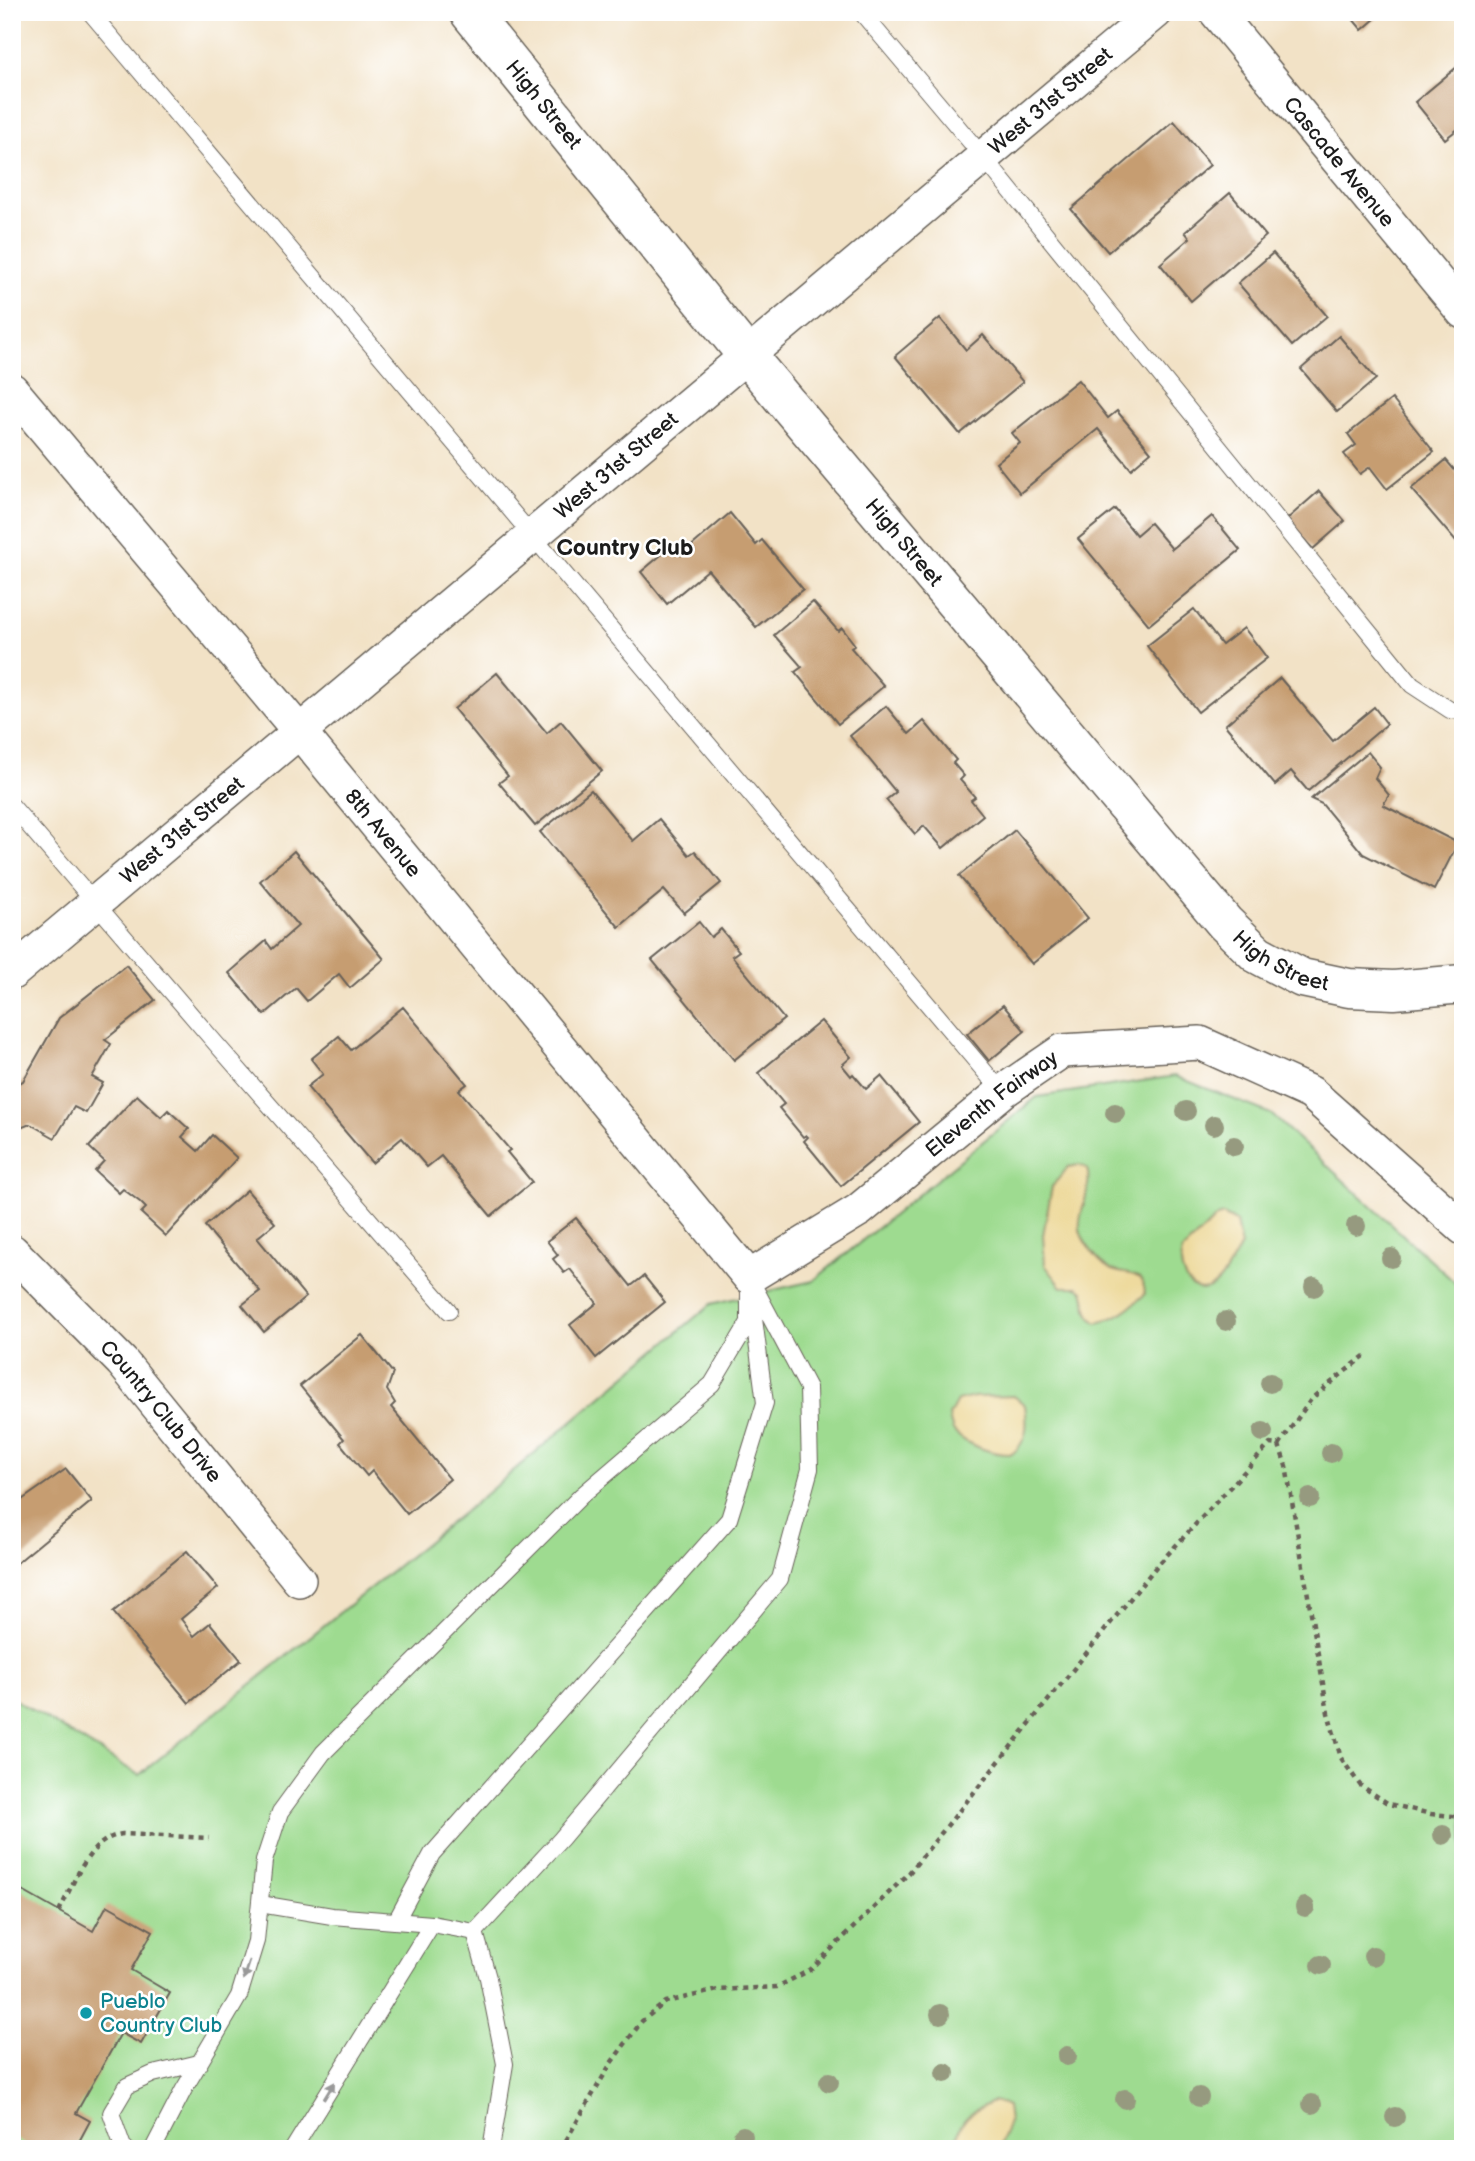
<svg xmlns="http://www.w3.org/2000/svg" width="1475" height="2161" viewBox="0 0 1475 2161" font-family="'Balsamiq Sans',sans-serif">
	<rect width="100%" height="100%" fill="#fff"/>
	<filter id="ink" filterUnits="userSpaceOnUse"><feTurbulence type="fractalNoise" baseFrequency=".0143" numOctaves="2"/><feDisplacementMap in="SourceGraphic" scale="14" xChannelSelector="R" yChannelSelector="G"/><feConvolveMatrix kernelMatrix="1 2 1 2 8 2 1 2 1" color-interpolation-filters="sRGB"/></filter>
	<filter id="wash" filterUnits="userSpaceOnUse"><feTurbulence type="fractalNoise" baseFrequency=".00686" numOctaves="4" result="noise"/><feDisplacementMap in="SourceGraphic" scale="28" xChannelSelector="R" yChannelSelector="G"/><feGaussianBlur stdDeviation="1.57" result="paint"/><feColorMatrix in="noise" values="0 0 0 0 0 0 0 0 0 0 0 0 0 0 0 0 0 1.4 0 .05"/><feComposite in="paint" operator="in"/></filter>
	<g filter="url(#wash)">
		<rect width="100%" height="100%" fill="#f2e2c6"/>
		<polygon fill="#9edb90" stroke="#5d7c56" stroke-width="2" points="1175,1076 1271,1114 1463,1290 1463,2149 12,2149 12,1698 139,1775 474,1504 711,1304 813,1281 1037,1097"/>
		<g fill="#eeda9e" stroke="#857b5d" stroke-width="2">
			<path d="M1079 1165 1087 1168C1094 1192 1073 1219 1082 1236 1087 1247 1099 1262 1110 1269 1126 1277 1144 1268 1145 1294 1130 1308 1117 1318 1097 1323 1084 1314 1088 1304 1083 1291L1078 1287H1062L1045 1265 1043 1235 1052 1187 1068 1167Z"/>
			<path d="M1223 1215 1236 1222 1241 1246C1233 1258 1224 1280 1212 1287 1190 1300 1175 1267 1183 1250L1217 1217Z"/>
			<path d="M1014 1396 1025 1405C1028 1425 1028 1441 1012 1454 994 1455 966 1445 954 1432 951 1428 950 1421 949 1416L957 1401 974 1397Z"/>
			<path d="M994 2101 1007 2106 1009 2122 999 2149H957C955 2121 971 2111 994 2101Z"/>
		</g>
		<g id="blocks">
			<g fill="#c69d71">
				<polygon points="1347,12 1383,12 1362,30"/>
				<polygon points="1463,62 1463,125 1445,139 1415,102"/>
				<polygon points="1174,121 1210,165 1108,252 1071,209"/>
				<polygon points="1230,193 1266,236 1191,301 1160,264 1190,238 1185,232"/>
				<polygon points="1273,253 1327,316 1292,346 1238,283"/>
				<polygon points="940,318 966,350 983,335 1023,382 960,434 895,356"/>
				<polygon points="1339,336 1376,379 1337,412 1301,369"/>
				<polygon points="1078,380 1108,418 1117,411 1151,452 1131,469 1098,429 1020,493 996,463 1020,443 1012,433"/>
				<polygon points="1392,399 1434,452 1387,489 1370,467 1360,474 1344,454 1356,445 1348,434"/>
				<polygon points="1446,460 1463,480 1463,550 1411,489"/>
				<polygon points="1319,491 1345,521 1313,549 1286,520"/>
				<polygon points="1115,509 1136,535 1150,523 1172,549 1212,516 1240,550 1149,625 1078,539"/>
				<polygon points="730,513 756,545 762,540 803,589 756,627 708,570 667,604 641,572 673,545 681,555"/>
				<polygon points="813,602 838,631 842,628 855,645 851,648 884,686 838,724 795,672 802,667 774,635"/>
				<polygon points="1194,609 1222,645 1244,628 1267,658 1198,712 1147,646"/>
				<polygon points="497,673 547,733 561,721 602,771 535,826 499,783 508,776 454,709"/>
				<polygon points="1280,678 1333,741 1374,707 1387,724 1308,791 1291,771 1275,785 1225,725"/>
				<polygon points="886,706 909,734 924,721 956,760 953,763 964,776 960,780 975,797 971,800 983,815 943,848 924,826 915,834 886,800 896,792 850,736"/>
				<polygon points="1368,752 1380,767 1375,778 1389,795 1383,805 1458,843 1434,890 1363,854 1322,804 1311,799"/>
				<polygon points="591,790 633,841 659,819 689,855 695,851 721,883 684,913 664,890 619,927 540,832"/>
				<polygon points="1015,830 1088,918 1032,964 959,876"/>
				<polygon points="294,851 384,959 350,988 339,974 307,1001 296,988 264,1015 229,973 266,941 272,949 298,926 260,881"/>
				<polygon points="699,922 711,937 721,929 739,951 732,956 784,1019 734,1060 652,960"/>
				<polygon points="126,965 155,1000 105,1040 111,1044 92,1077 103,1083 86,1113 74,1107 55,1138 30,1124 18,1129 12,1119 12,1087 23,1081 59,1018"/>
				<polygon points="1003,1005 1025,1031 989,1061 967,1034"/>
				<polygon points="403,1007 467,1084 459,1090 510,1150 507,1152 532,1182 491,1216 441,1156 427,1167 402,1138 372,1163 307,1087 323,1074 311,1059 339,1036 351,1050"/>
				<polygon points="821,1021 851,1057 842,1065 851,1076 853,1074 866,1089 881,1076 919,1122 841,1186 804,1141 808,1137 806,1135 803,1137 779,1108 784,1104 758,1073"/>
				<polygon points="137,1095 161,1117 168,1110 189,1129 182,1137 198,1151 212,1135 237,1158 166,1236 141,1213 146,1208 140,1202 123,1189 119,1193 95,1171 104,1161 89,1147"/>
				<polygon points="247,1190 275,1223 257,1238 306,1297 264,1332 242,1305 260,1291 205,1226"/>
				<polygon points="576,1218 631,1286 644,1276 665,1302 596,1358 570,1325 597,1303 570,1269 564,1273 553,1259 558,1255 547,1241"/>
				<polygon points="362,1335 393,1373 387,1390 395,1403 391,1407 450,1479 407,1514 372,1471 367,1476 340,1443 344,1439 300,1386"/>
				<polygon points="66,1469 92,1501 12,1567 12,1510 16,1504"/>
				<polygon points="187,1551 218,1588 181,1619 194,1636 210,1623 241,1660 189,1703 113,1612"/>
				<polygon points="12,1885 93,1931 107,1905 153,1931 131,1970 170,1993 141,2044 121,2033 76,2113 90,2121 75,2149 33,2149 12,2137"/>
			</g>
		</g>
	</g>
	<g filter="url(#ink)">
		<use href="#blocks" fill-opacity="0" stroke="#676158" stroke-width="2"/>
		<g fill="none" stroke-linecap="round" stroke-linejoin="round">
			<g stroke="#676158" stroke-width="18">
				<g id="service">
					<polyline points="90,12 1002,1092"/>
					<polyline points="861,12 984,158 1412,685 1450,710 1463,711"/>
					<polyline points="12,806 211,1038 449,1311"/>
					<polyline points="260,1904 332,1916 432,1924 475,1932 561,1839 780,1579 810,1469 808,1388 750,1279"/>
					<polyline points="396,1921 432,1854 729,1519 765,1403 753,1311"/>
					<polyline points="475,1932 488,1978 505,2064 491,2149"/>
					<polyline points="126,2149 123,2147 111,2113 127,2086 153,2074 199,2063"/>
					<polyline points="153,2149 184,2089 239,1996 256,1941 264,1861 280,1812 323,1753 582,1495 712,1384 749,1322 749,1277"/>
					<polyline points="293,2149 432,1924"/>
				</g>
			</g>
			<g stroke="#676158" stroke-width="36">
				<g id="minor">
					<path id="s1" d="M1216 12 1463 312"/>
					<path id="s2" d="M12 390 299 731 749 1277 859 1210 1002 1092 1062 1051 1200 1043 1311 1093 1463 1228"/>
					<path id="s3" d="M12 973 1156 12"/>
					<path id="s4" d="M12 1251 122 1362 299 1580"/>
				</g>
			</g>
			<g stroke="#676158" stroke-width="41">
				<g id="tertiary">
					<path id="s5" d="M469 12 748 357 1225 923 1257 954 1302 978 1349 988 1394 990 1463 984"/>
				</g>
			</g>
			<g stroke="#676158" stroke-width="4.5" stroke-dasharray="5 5" stroke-linecap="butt">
				<polyline points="1279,1445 1312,1398 1368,1353"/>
				<path d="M59 1911C74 1884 88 1838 123 1834L209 1838"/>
				<polyline points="561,2149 611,2063 642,2021 666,2002 718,1990 777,1987 810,1970 909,1873 1155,1568 1270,1444 1279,1445 1286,1466 1328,1713 1341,1758 1360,1785 1389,1804 1431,1814 1463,1817"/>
			</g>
			<use href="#service" stroke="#fff" stroke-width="16"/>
			<use href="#minor" stroke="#fff" stroke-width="33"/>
			<use href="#tertiary" stroke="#fff" stroke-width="38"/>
		</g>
		<g fill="#969a7f">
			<circle cx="1186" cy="1111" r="10"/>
			<circle cx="1115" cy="1113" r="10"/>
			<circle cx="1214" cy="1125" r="10"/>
			<circle cx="1234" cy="1146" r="10"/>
			<circle cx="1356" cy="1226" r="10"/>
			<circle cx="1391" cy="1258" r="10"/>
			<circle cx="1314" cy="1287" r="10"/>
			<circle cx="1226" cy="1321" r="10"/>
			<circle cx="1270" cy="1383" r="10"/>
			<circle cx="1263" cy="1432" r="10"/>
			<circle cx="1331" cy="1453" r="10"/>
			<circle cx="1310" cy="1498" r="10"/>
			<circle cx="1443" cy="1835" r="10"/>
			<circle cx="1305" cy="1907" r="10"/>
			<circle cx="1373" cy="1956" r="10"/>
			<circle cx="1321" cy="1965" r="10"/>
			<circle cx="940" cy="2014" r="10"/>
			<circle cx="1067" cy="2056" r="10"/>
			<circle cx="945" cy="2073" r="10"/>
			<circle cx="829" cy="2082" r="10"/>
			<circle cx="1199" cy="2097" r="10"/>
			<circle cx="1125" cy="2099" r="10"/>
			<circle cx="1312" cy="2104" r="10"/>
			<circle cx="1395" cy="2117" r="10"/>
			<circle cx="743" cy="2136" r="10"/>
		</g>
		<defs><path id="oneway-solid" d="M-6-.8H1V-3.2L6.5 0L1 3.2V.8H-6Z" transform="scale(1.75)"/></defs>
		<g fill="#999">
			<use href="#oneway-solid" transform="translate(247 1970) rotate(108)"/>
			<use href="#oneway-solid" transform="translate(329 2091) rotate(-58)"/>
		</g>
	</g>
	<circle fill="#0f9aa8" stroke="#fff" stroke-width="2.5" cx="86" cy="2013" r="7"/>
	<g text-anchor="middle" stroke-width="5" stroke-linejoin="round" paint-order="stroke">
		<g font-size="21" fill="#1c1c1c" stroke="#fff">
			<text dy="7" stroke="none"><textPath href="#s3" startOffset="1356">West 31st Street</textPath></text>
			<text dy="7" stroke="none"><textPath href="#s5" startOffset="119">High Street</textPath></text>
			<text dy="7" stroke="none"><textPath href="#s1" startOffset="194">Cascade Avenue</textPath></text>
			<text dy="7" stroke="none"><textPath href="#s3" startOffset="789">West 31st Street</textPath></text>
			<text dy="7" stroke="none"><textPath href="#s5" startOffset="686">High Street</textPath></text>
			<text dy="7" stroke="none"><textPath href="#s3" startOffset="222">West 31st Street</textPath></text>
			<text dy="7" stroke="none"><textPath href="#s2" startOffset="578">8th Avenue</textPath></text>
			<text dy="7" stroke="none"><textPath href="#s5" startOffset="1253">High Street</textPath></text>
			<text dy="7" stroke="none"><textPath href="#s2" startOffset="1452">Eleventh Fairway</textPath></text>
			<text dy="7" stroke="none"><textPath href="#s4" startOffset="219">Country Club Drive</textPath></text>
		</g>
		<g font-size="21" fill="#0d838f" stroke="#fff" text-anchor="start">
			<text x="100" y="2008">Pueblo<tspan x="100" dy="24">Country Club</tspan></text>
		</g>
		<g font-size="23" font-weight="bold" fill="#1c1c1c" stroke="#fff">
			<text x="625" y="555">Country Club</text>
		</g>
	</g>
	<rect width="1475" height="2161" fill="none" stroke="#fff" stroke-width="42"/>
</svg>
